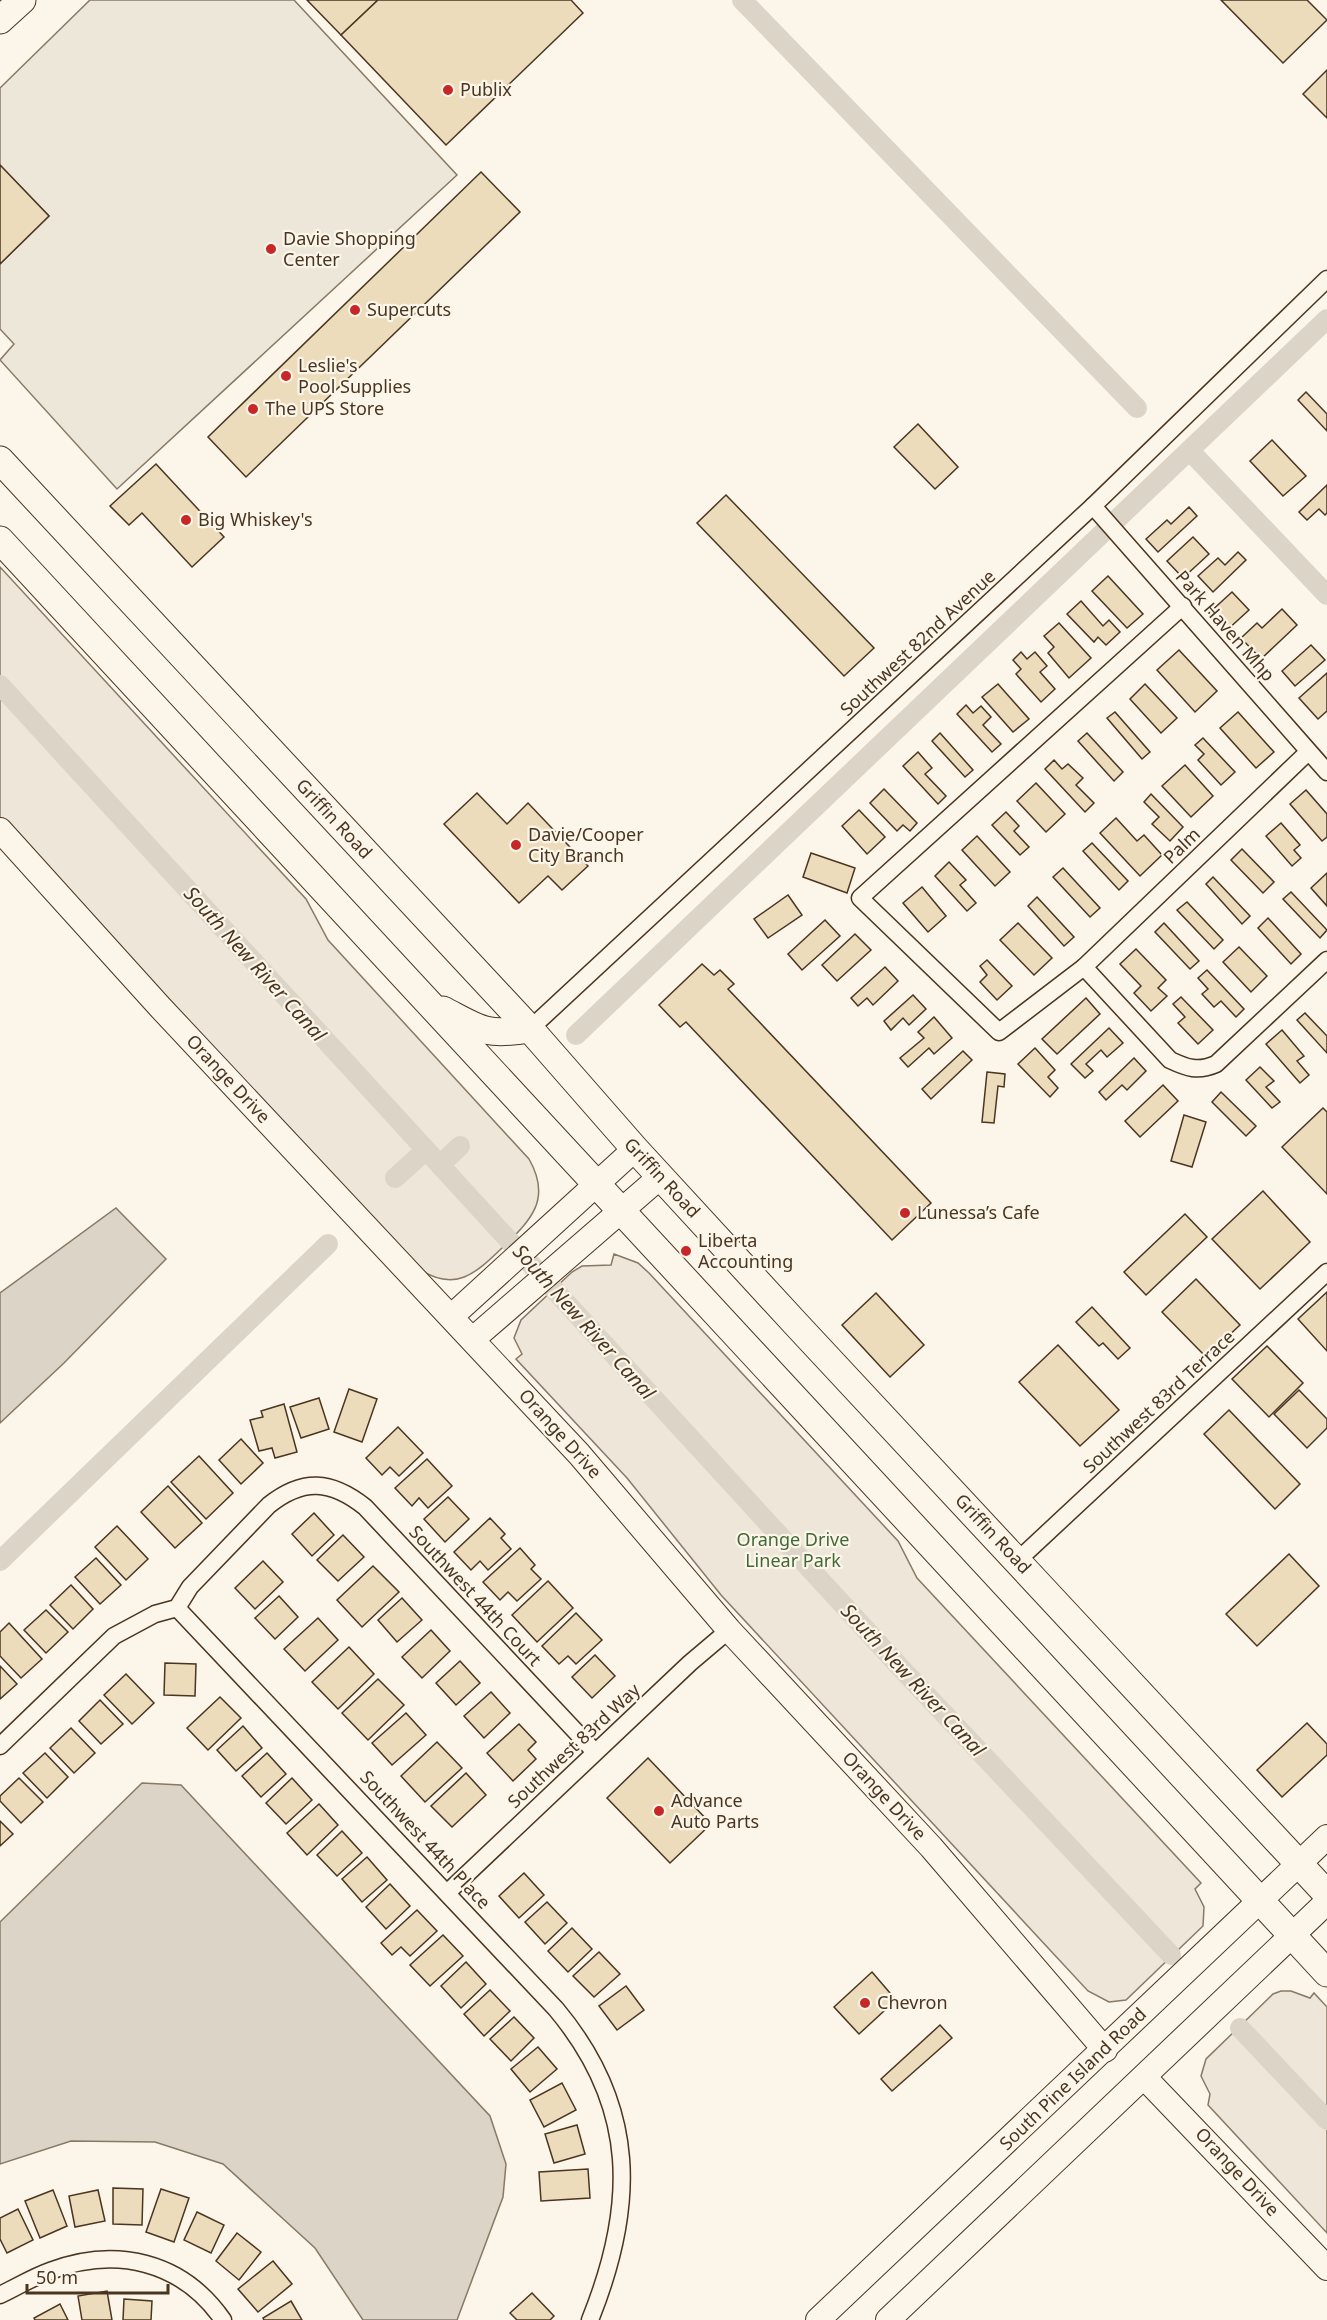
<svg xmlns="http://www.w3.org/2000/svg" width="1327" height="2320" viewBox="0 0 1327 2320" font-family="'Noto Sans',sans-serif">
	<rect width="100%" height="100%" fill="#fbf6e9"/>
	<g fill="#ede6d9" stroke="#887966" stroke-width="1.5">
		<path d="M0 567 306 899 328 940 529 1159C552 1199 531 1220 503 1247 476 1273 456 1293 419 1269L0 820Z"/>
		<polygon points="614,1254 638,1263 649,1273 898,1541 917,1578 1201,1883 1195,1889 1204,1907 1203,1926 1126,2000 1109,2002 1088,1991 721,1595 627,1478 516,1359 522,1354 514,1338 521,1320 572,1272 582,1266 611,1265"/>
		<polygon points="1281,1991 1291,1991 1310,1998 1314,1993 1327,2007 1327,2233 1208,2105 1210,2094 1201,2076 1206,2059 1273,1994"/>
	</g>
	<polygon fill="#ede7d9" stroke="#887966" stroke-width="1.5" points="90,0 294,0 457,175 117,489 0,360 14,344 0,329 0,264 49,216 0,165 0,88"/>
	<g fill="#dcd4c6" stroke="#887966" stroke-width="1.5">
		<polygon points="116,1208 166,1259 64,1363 0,1423 0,1293"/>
		<polygon points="142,1783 181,1785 490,2116 506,2164 503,2197 457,2320 363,2320 315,2248 223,2164 155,2142 71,2141 0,2164 0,1922"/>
	</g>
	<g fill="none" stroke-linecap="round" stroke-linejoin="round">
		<g stroke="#dcd4c6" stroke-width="20">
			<polyline points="742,0 1137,408"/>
			<polyline points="1190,451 1327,595"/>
			<polyline points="0,685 900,1667 1171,1955"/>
			<polyline points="576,1035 1327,319"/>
			<polyline points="440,1165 460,1146"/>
			<polyline points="395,1178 426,1150"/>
			<polyline points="0,1561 328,1244"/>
			<polyline points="1240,2028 1327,2120"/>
		</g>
	</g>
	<g fill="#ecdcbc" stroke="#4a3520" stroke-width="1.5">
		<polygon points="307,0 378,0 341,35"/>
		<polygon points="378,0 571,0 583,13 446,145 341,35"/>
		<polygon points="1221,0 1307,0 1327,20 1283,63"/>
		<polygon points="1327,70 1327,118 1303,94"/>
		<polygon points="0,165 49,216 0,264"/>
		<polygon points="481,172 520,212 246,477 208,437"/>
		<polygon points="1306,392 1327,414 1327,431 1298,400"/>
		<polygon points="918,424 958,467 935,489 894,447"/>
		<polygon points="1272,440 1306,476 1283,496 1250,461"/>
		<polygon points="156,464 224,537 192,567 142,513 129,525 110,506"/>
		<polygon points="1327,485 1327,513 1325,515 1319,509 1307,520 1299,512"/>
		<polygon points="726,495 874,648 844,676 697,523"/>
		<polygon points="1189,507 1197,516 1158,552 1146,539 1167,520 1171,524"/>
		<polygon points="1193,537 1209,554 1183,578 1167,561"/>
		<polygon points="1238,552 1246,560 1213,592 1198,576 1218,558 1225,565"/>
		<polygon points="1108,576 1143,614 1127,628 1092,591"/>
		<polygon points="1232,592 1249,610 1226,631 1209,613"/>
		<polygon points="1081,601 1103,626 1109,620 1120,632 1106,645 1098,637 1094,642 1067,614"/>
		<polygon points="1282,609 1297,625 1261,659 1241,638 1257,623 1262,628"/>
		<polygon points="1059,623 1091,658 1069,678 1048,653 1054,647 1044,636"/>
		<polygon points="1311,645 1325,660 1295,686 1282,671"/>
		<polygon points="1179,650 1217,691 1195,712 1157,670"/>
		<polygon points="1021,652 1027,659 1035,652 1047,666 1040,672 1055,689 1041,702 1016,674 1021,669 1013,660"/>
		<polygon points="1327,673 1327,711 1318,719 1299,698"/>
		<polygon points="998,684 1029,719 1013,732 982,697"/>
		<polygon points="1145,684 1177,718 1161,733 1130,699"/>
		<polygon points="966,705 973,713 981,706 991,717 983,725 1001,744 992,752 957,714"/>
		<polygon points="1115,712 1150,752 1142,759 1107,718"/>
		<polygon points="1238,712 1274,752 1256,768 1220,728"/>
		<polygon points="940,733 973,770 965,777 932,741"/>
		<polygon points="1087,733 1123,772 1114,781 1078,741"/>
		<polygon points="1203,738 1235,772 1221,785 1198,760 1204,754 1195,745"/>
		<polygon points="918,752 932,768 925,774 946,796 938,804 903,766"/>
		<polygon points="1054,760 1062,769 1068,764 1083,778 1076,785 1094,803 1085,812 1045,769"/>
		<polygon points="1185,765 1213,796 1191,817 1162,786"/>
		<polygon points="1036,783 1065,814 1046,832 1017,801"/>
		<polygon points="884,789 917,823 910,831 903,825 897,831 870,803"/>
		<polygon points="1306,790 1327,814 1327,837 1322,841 1290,804"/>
		<polygon points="477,793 507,824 528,803 588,866 562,890 548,876 519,903 444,824"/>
		<polygon points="1151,794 1183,827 1170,841 1152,824 1159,817 1144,802"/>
		<polygon points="859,810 885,837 867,854 842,826"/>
		<polygon points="1006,812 1019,826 1014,831 1029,847 1020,855 992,825"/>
		<polygon points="1116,818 1137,841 1144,835 1162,855 1140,876 1100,833"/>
		<polygon points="1281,823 1300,845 1294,850 1301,858 1292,866 1266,836"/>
		<polygon points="977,836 1010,872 995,886 962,850"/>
		<polygon points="1092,843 1128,881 1119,890 1083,851"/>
		<polygon points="1242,849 1274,882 1263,893 1231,860"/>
		<polygon points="811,853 855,868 847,893 803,877"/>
		<polygon points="949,862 966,880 960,885 976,903 967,911 935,876"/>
		<polygon points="1063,868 1100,908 1090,917 1053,877"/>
		<polygon points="1327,873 1327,906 1311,888"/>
		<polygon points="1213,877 1250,916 1242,924 1206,884"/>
		<polygon points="922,887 946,916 928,932 903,903"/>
		<polygon points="1291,892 1327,930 1320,938 1283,899"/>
		<polygon points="788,895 802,915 768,938 754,919"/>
		<polygon points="1037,897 1074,937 1064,946 1028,906"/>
		<polygon points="1187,902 1223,940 1214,949 1177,910"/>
		<polygon points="1268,918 1301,954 1291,964 1258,928"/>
		<polygon points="825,920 840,936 802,970 788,954"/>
		<polygon points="1018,923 1052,958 1034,975 1000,940"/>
		<polygon points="1164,923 1199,961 1190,969 1155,932"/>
		<polygon points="855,934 871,950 837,981 822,965"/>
		<polygon points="1239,947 1267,976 1251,992 1223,962"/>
		<polygon points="1136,949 1166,980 1158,988 1167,996 1151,1011 1134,993 1141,986 1120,964"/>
		<polygon points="987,960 1012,986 997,1000 980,982 987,975 980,966"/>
		<polygon points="702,964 714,975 720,970 734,984 728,989 931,1203 892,1240 686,1022 680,1027 659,1005"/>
		<polygon points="885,967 898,981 873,1005 867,998 858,1006 851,998"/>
		<polygon points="1207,970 1244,1009 1236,1017 1221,1001 1214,1007 1202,994 1208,989 1198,978"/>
		<polygon points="913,995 926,1009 909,1025 903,1018 891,1030 884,1021"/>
		<polygon points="1181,997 1213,1030 1198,1044 1178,1023 1185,1017 1173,1004"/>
		<polygon points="1086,998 1100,1014 1057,1054 1042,1039"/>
		<polygon points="1305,1013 1327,1036 1327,1053 1297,1020"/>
		<polygon points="934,1017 952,1038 934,1054 929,1048 908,1067 900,1058 924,1038 918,1032"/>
		<polygon points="1109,1028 1123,1043 1107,1057 1101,1050 1086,1064 1093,1071 1085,1078 1071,1064"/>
		<polygon points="1282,1030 1304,1056 1297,1061 1309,1075 1300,1083 1266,1044"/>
		<polygon points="1035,1048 1055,1070 1048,1077 1058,1088 1050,1097 1018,1064"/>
		<polygon points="963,1051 972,1060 931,1099 922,1089"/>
		<polygon points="1134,1058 1146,1071 1127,1090 1122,1085 1106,1100 1099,1092"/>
		<polygon points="1260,1067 1274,1081 1266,1087 1280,1102 1272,1108 1246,1080"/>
		<polygon points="987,1072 1005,1074 1004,1087 998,1086 994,1123 982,1122"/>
		<polygon points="1163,1085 1178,1101 1140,1137 1125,1121"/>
		<polygon points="1221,1092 1256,1126 1246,1136 1212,1102"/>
		<polygon points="1323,1108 1327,1112 1327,1194 1282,1147"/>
		<polygon points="1184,1115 1206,1122 1192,1167 1171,1161"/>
		<polygon points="1263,1191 1310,1242 1260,1289 1212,1239"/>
		<polygon points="1185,1214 1207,1237 1146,1295 1124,1272"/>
		<polygon points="1196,1279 1240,1325 1206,1357 1162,1312"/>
		<polygon points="1327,1292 1327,1351 1298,1319"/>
		<polygon points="876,1293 924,1345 890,1377 842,1325"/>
		<polygon points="1092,1307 1130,1348 1118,1359 1103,1343 1099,1346 1076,1322"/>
		<polygon points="1058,1345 1119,1410 1080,1446 1019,1382"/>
		<polygon points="1267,1346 1303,1383 1269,1417 1232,1379"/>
		<polygon points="349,1389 377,1399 362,1442 334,1432"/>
		<polygon points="1299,1390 1327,1419 1327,1428 1307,1448 1274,1414"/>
		<polygon points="319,1398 329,1429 301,1438 290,1407"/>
		<polygon points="284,1404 297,1452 275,1458 272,1448 259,1451 250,1420 263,1417 261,1411"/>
		<polygon points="1229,1410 1300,1484 1275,1509 1204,1434"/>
		<polygon points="398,1427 423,1453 399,1476 390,1467 382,1475 366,1458"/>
		<polygon points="241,1439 263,1463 241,1484 219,1460"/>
		<polygon points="199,1456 233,1493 206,1519 171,1482"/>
		<polygon points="427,1459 452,1486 428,1508 419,1498 412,1506 395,1488"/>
		<polygon points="168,1486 202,1523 175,1548 141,1512"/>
		<polygon points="448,1497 469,1519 445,1542 424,1519"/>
		<polygon points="314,1513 334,1535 312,1556 292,1534"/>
		<polygon points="490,1518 505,1534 501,1538 511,1549 488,1570 480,1561 471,1570 454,1552"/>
		<polygon points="117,1526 148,1559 126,1580 95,1547"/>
		<polygon points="343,1535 364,1557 338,1581 317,1560"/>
		<polygon points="520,1548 535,1565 531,1569 541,1579 517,1601 508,1592 500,1600 483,1582"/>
		<polygon points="1289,1554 1319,1586 1257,1646 1226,1614"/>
		<polygon points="96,1558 121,1585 100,1604 75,1577"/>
		<polygon points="263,1561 283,1582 255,1609 235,1588"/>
		<polygon points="373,1566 399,1592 362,1627 337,1600"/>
		<polygon points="548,1581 573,1608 537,1642 512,1615"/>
		<polygon points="71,1585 93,1609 73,1629 50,1605"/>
		<polygon points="279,1596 298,1617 275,1639 255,1618"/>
		<polygon points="402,1598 422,1620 397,1642 378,1620"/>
		<polygon points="46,1610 68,1632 46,1653 24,1630"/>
		<polygon points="576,1613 602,1640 576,1664 568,1656 559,1664 542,1646"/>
		<polygon points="318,1618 338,1640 305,1671 284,1649"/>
		<polygon points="9,1623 42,1659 21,1678 0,1656 0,1632"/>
		<polygon points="431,1630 450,1651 422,1678 402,1657"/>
		<polygon points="349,1647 374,1674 338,1709 312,1682"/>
		<polygon points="595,1655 615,1676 592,1698 572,1677"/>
		<polygon points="460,1661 480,1683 456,1705 436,1683"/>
		<polygon points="165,1663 196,1664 195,1696 164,1695"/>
		<polygon points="0,1666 17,1684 0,1699"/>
		<polygon points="126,1674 154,1703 132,1724 104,1695"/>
		<polygon points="378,1679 404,1705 368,1740 342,1713"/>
		<polygon points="491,1692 510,1713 484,1738 464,1716"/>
		<polygon points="220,1697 241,1718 208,1750 187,1728"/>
		<polygon points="100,1700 123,1724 101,1744 79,1721"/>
		<polygon points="406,1713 426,1735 392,1765 372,1743"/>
		<polygon points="1307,1723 1327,1744 1327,1755 1282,1797 1257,1770"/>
		<polygon points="519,1724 536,1742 528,1750 536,1759 513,1781 487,1753"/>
		<polygon points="243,1726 262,1748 236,1771 217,1750"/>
		<polygon points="71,1728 95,1753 74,1773 50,1748"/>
		<polygon points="437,1742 462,1768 425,1802 401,1776"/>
		<polygon points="45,1753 68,1777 47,1798 23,1773"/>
		<polygon points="267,1753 286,1774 261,1797 242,1776"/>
		<polygon points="648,1758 711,1824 670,1863 607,1798"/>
		<polygon points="466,1773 486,1795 452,1827 431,1806"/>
		<polygon points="19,1778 43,1802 21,1823 0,1801 0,1796"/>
		<polygon points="292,1778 312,1800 286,1824 266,1803"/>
		<polygon points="319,1804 338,1825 307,1855 287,1833"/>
		<polygon points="0,1821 13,1834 0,1846"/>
		<polygon points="342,1831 362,1853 337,1876 317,1855"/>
		<polygon points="367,1857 387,1880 362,1902 342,1879"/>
		<polygon points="524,1873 544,1895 519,1918 499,1896"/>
		<polygon points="390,1884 410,1906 386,1929 366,1907"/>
		<polygon points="547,1902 567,1923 545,1944 525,1922"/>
		<polygon points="417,1910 437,1931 410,1956 401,1947 392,1955 381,1943"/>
		<polygon points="572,1928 592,1949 568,1972 548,1951"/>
		<polygon points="443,1935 463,1956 430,1986 410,1965"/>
		<polygon points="599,1952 620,1974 594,1997 573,1976"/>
		<polygon points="466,1962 486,1984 461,2008 441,1986"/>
		<polygon points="872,1972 896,2000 859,2034 834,2007"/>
		<polygon points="626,1986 644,2010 617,2030 599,2006"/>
		<polygon points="490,1990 510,2011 484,2036 464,2014"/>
		<polygon points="514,2017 534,2038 511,2061 490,2039"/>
		<polygon points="940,2025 952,2038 892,2091 881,2079"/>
		<polygon points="538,2047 557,2069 530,2092 511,2069"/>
		<polygon points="562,2083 576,2110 544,2127 530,2100"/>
		<polygon points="577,2125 585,2154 554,2163 545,2134"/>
		<polygon points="588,2169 590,2198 541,2201 539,2172"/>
		<polygon points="113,2188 143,2189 142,2225 113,2224"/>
		<polygon points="161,2189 189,2198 174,2242 146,2232"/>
		<polygon points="53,2190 67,2226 40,2238 25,2201"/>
		<polygon points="98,2190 105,2221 75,2227 69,2196"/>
		<polygon points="18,2209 33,2240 7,2253 0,2239 0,2218"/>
		<polygon points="197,2212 224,2225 211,2253 184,2240"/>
		<polygon points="237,2233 261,2252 239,2280 216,2261"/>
		<polygon points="273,2261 292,2284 258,2312 238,2289"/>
		<polygon points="107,2291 112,2320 82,2320 78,2296"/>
		<polygon points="532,2293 554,2316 550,2320 517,2320 510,2313"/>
		<polygon points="124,2299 152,2301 151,2320 123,2320"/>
		<polygon points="291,2301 302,2320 264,2320 263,2318"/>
		<polygon points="60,2304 68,2320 35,2320 34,2318"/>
	</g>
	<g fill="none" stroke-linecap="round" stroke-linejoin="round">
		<g stroke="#4a3520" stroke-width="19">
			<g id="street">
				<polyline points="1093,506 1327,772"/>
				<polyline points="1183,606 860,898 999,1032 1084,967 1308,752"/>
				<path d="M1084 967 1170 1060C1187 1068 1198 1072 1216 1064L1327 960"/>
				<polyline points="530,1029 1093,506 1327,279"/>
				<polyline points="1017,1561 1327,1272"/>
				<path d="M177 1608 556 2009C638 2107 636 2206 590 2320"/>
				<path d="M0 1746 114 1636 155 1614 177 1608 190 1587 269 1505C303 1478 331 1480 365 1507L595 1752"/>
				<polyline points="448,1892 690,1663 729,1630"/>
				<path d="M0 2295C17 2287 33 2277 50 2271 116 2246 182 2261 223 2320"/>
			</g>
		</g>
		<g stroke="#4a3520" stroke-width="26">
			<g id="secondary">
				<polyline points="0,830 160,1007 579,1454 729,1630 931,1847 1105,2050"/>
				<polyline points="452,1316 635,1149"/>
				<polyline points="473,1339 660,1177"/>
				<polyline points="1145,2078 1327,2268"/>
				<polyline points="818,2320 1327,1837"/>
				<polyline points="888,2320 1327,1902"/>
			</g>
		</g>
		<g stroke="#4a3520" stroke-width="29">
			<g id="primary">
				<polyline points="0,20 22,0"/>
				<polyline points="0,460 530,1029 635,1149 796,1324 1327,1894"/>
				<polyline points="0,540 1327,1973"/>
				<path d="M443 1010C481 1030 485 1036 530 1029"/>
			</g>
		</g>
		<use href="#street" stroke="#fbf6e9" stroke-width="16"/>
		<use href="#secondary" stroke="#fbf6e9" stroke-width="24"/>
		<use href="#primary" stroke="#fbf6e9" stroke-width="27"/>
	</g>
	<g fill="#c62828" stroke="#fbf6e9" stroke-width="2">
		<circle cx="448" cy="90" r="6"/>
		<circle cx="271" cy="249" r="6"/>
		<circle cx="355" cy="310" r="6"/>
		<circle cx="286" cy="376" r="6"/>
		<circle cx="253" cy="409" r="6"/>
		<circle cx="186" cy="520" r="6"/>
		<circle cx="516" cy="845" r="6"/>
		<circle cx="905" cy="1213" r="6"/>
		<circle cx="686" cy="1251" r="6"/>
		<circle cx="659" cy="1811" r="6"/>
		<circle cx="865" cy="2003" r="6"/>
	</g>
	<g text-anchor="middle" stroke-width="4.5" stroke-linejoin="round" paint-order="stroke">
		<g font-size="18" fill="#4a3520" stroke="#fbf6e9" text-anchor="start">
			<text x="460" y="96">Publix</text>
			<text x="283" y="245">Davie Shopping<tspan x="283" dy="21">Center</tspan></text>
			<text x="367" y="316">Supercuts</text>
			<text x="298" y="372">Leslie's<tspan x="298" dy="21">Pool Supplies</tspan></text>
			<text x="265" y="415">The UPS Store</text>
			<text x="198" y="526">Big Whiskey's</text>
			<text x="528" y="841">Davie/Cooper<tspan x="528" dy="21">City Branch</tspan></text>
			<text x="917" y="1219">Lunessa’s Cafe</text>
			<text x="698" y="1247">Liberta<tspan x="698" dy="21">Accounting</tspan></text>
			<text x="671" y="1807">Advance<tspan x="671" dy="21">Auto Parts</tspan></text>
			<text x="877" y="2009">Chevron</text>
		</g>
		<g font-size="18" fill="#4a3520" stroke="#fbf6e9">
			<text transform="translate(1225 626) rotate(49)" y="6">Park Haven Mhp</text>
			<text transform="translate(918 643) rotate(-43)" y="6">Southwest 82nd Avenue</text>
			<text transform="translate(334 819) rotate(47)" y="6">Griffin Road</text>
			<text transform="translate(1182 846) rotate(-44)" y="6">Palm</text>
			<text transform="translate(228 1079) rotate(47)" y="6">Orange Drive</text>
			<text transform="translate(662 1178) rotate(47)" y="6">Griffin Road</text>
			<text transform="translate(1159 1402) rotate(-43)" y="6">Southwest 83rd Terrace</text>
			<text transform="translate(560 1434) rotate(48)" y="6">Orange Drive</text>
			<text transform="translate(993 1534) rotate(47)" y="6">Griffin Road</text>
			<text transform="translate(475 1596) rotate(47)" y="6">Southwest 44th Court</text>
			<text transform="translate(574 1746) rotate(-43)" y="6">Southwest 83rd Way</text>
			<text transform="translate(884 1796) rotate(47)" y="6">Orange Drive</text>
			<text transform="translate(425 1840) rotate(47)" y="6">Southwest 44th Place</text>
			<text transform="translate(1073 2079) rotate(-44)" y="6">South Pine Island Road</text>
			<text transform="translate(1237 2172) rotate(47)" y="6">Orange Drive</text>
		</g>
		<g font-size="18" fill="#436837" stroke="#fbf6e9">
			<text x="793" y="1546">Orange Drive<tspan x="793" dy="21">Linear Park</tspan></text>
		</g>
		<g font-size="20" font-style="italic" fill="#4a3520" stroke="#fbf6e9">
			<text transform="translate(255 964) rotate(48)" y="7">South New River Canal</text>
			<text transform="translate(584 1322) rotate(48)" y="7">South New River Canal</text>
			<text transform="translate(913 1680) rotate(47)" y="7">South New River Canal</text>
		</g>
	</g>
	<path d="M27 2284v9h141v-9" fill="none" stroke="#4a3520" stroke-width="3"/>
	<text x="36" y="2284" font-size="18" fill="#4a3520" stroke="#fbf6e9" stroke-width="4.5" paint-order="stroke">50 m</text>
</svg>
